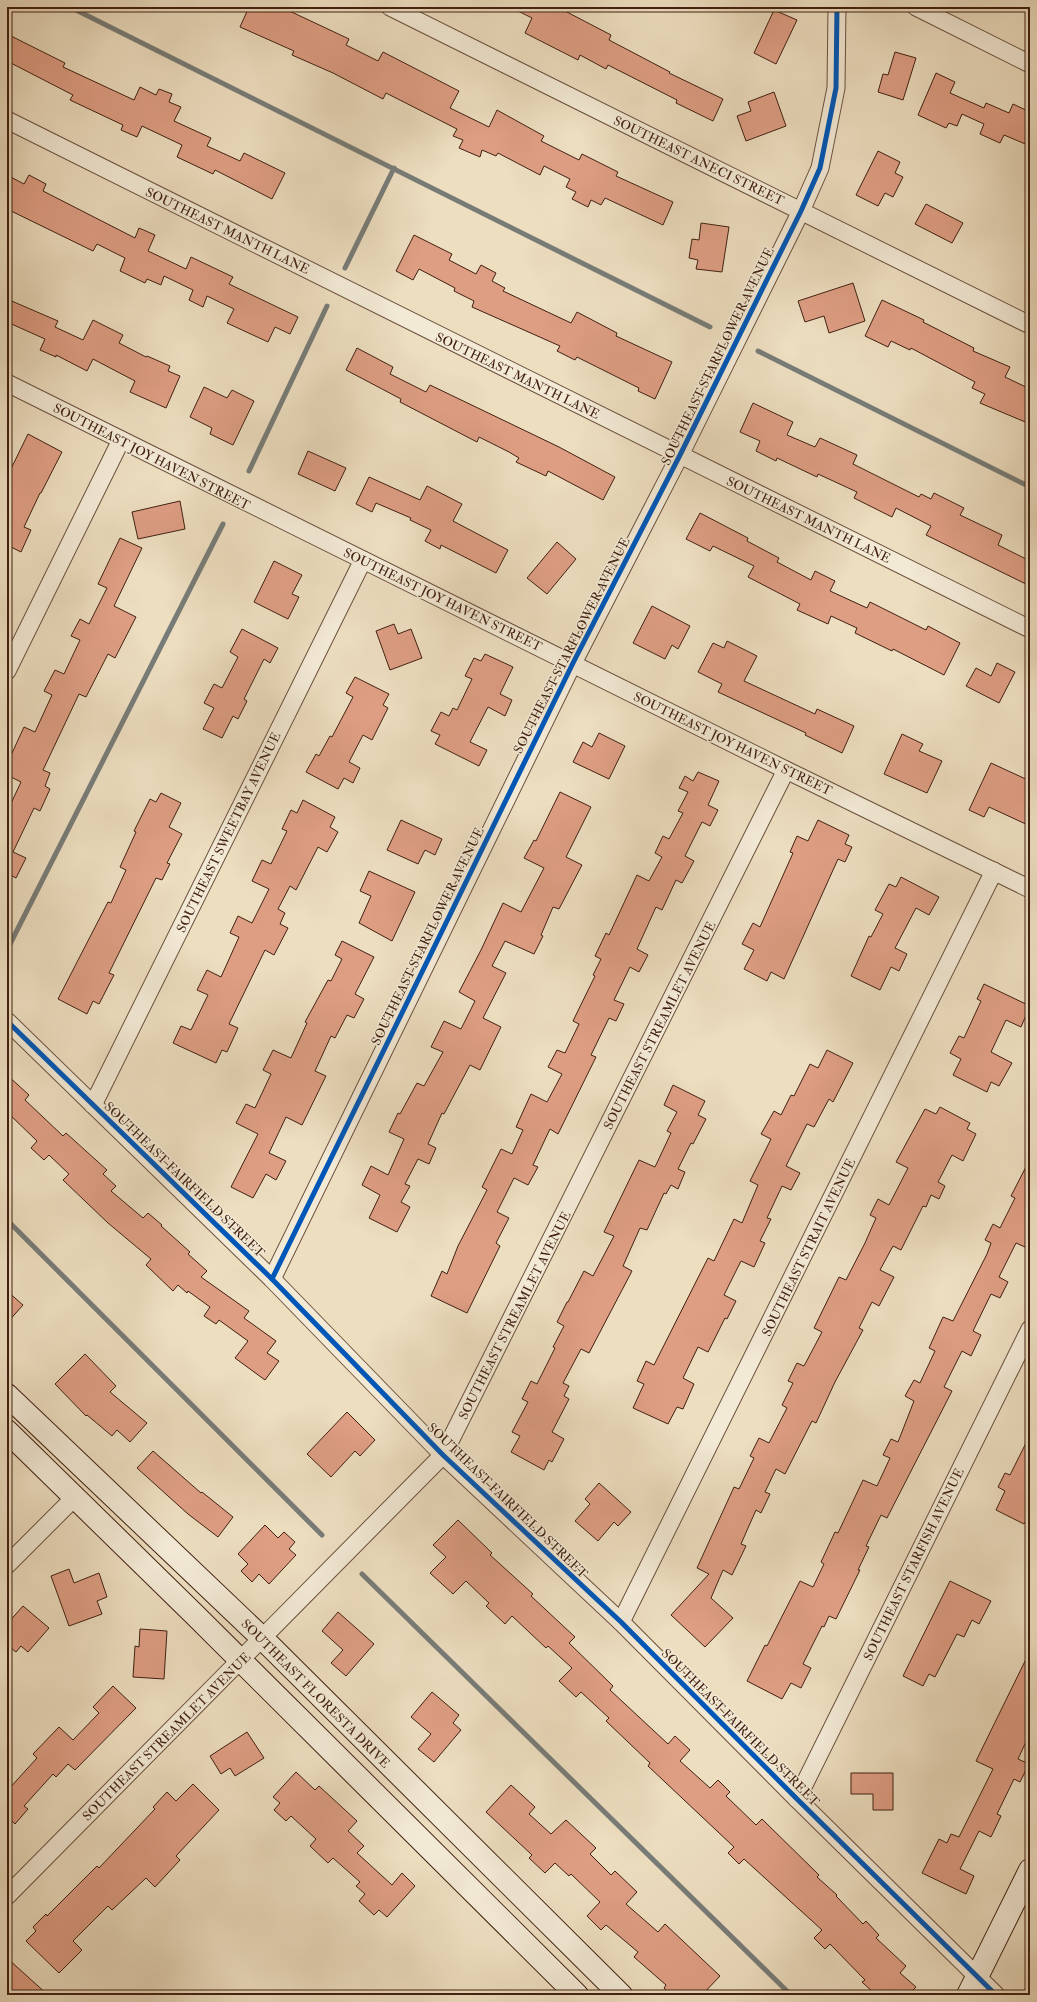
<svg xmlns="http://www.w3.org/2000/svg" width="1037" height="2002" viewBox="0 0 1037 2002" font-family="'IM FELL Double Pica',serif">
	<rect width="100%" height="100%" fill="#eddec0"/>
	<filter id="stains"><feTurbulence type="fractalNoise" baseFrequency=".005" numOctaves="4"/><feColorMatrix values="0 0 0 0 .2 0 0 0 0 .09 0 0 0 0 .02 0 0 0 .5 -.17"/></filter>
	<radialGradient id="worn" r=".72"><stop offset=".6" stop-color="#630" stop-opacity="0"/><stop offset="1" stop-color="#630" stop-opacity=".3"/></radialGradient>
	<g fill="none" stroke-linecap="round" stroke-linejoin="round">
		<g stroke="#787c78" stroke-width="5">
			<polyline points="70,7 710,327"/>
			<polyline points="345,268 394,168"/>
			<polyline points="758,351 1030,487"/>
			<polyline points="249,471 327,306"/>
			<polyline points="7,950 223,524"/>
			<polyline points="7,1220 322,1535"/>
			<polyline points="362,1574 791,1995"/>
		</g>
	</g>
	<g fill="#de9e84" stroke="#402011">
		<polygon points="249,7 281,7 349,39 346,45 378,61 383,52 459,91 450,108 489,127 497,110 544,136 541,141 579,160 582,154 618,172 616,176 673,202 663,225 605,198 601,205 591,200 588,207 572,199 576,192 566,187 570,179 544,166 540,175 498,153 496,156 482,150 480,157 459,148 463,140 453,136 457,129 386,93 383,99 333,73 292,55 294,51 240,27"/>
		<polygon points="510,7 567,7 565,11 611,35 609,40 670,72 669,73 723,99 713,121 676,103 677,100 608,65 606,69 580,55 578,60 525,33 532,18"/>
		<polygon points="774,10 797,20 776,64 754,53"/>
		<polygon points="7,34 65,63 63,67 134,100 140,87 156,95 159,89 172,94 169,102 181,107 174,121 211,138 207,146 240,161 244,153 285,173 272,199 215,170 213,174 177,157 182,145 142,126 137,137 121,130 123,125 70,100 73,95 7,61"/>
		<polygon points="895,52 916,58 903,100 878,92 883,74 888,75"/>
		<polygon points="936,73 955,82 950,93 984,108 986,103 1009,113 1013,104 1030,112 1030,146 1004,135 1000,143 980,134 984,124 962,114 957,126 949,123 946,128 918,115"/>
		<polygon points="774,92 786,126 746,141 737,116 751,111 748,102"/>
		<polygon points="878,151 900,162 895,173 903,177 893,197 885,193 878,206 856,195"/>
		<polygon points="7,175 24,184 29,175 46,184 43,191 135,238 139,228 155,235 148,251 186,269 191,257 233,277 229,284 298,317 290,334 275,327 268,342 227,323 234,309 207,296 203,307 189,300 193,290 164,276 161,285 147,279 145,283 120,271 125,258 97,244 93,251 7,209"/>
		<polygon points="926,204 963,223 952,243 915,224"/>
		<polygon points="701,223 729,227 722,272 696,269 698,260 689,258 692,239 699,240"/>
		<polygon points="414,235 452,254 449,260 476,274 481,265 496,273 492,281 505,288 503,291 571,323 577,312 617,333 616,336 672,362 655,399 638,391 639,388 577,357 575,360 557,351 560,346 472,307 474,301 454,291 455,288 419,269 413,280 396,271"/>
		<polygon points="853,283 865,321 829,333 824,316 805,322 798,301"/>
		<polygon points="7,299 58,321 55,327 83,340 93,320 123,335 119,343 146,357 147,356 170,366 168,371 180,376 166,408 130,392 135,381 93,359 87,371 56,355 56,357 40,350 45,339 7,322"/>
		<polygon points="882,300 924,320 923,322 974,348 973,351 1010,367 1005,377 1030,389 1030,424 980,403 985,394 972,388 975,382 911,348 910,350 891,341 888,347 865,336"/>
		<polygon points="357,348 393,367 390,374 426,392 430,385 559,447 615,477 603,500 548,471 546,476 516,462 519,458 509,452 479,437 477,442 400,402 401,399 346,370"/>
		<polygon points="204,387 227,398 232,390 254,401 233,445 210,434 212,428 190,417"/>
		<polygon points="753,403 793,422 787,435 815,447 820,438 857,455 853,464 919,497 921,494 931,499 934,493 964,508 960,515 1002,535 998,545 1030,561 1030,586 926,535 931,526 896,508 892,517 854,498 857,492 818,474 817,477 777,458 776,461 756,451 760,441 740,432"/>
		<polygon points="28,434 62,452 41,493 40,493 24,527 31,530 21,552 7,545 7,477"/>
		<polygon points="308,451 346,468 335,491 298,474"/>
		<polygon points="369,477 420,500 427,486 462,504 453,521 508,550 496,573 441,545 440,549 425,541 431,530 410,520 411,518 376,503 372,512 356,504"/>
		<polygon points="180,501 185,529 138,539 132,512"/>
		<polygon points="700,513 748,538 747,541 779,558 777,562 811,580 815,571 835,581 830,591 867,608 870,602 926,630 928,626 960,643 944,675 893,649 892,651 855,633 857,628 831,616 828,624 797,610 800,604 748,577 754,566 713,546 710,551 686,539"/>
		<polygon points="120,538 142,548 114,606 136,617 115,658 108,654 86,697 79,694 43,770 50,773 45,786 50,789 40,811 34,808 13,852 26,858 16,878 7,873 7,812 21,782 7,775 7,764 24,727 35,732 52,695 44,691 55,670 64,674 80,640 71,636 80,619 89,624 107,588 98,584"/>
		<polygon points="557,542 576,559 547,594 527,578"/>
		<polygon points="274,561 302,575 292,594 299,597 288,619 254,602"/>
		<polygon points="652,606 690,626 678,649 672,645 665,659 633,643"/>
		<polygon points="394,624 398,634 411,629 422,658 390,670 376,631"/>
		<polygon points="242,629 278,648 270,663 264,659 244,699 247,701 238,719 233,716 222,738 203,729 214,708 204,703 214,684 222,688 238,657 230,652"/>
		<polygon points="727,641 757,656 744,681 815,714 817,709 854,726 842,753 805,735 806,733 718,692 722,684 698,672 713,643 724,648"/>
		<polygon points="485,654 513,667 500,694 512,700 505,716 488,707 470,742 487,750 479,766 435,744 440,735 431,731 441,712 449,716 453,708 457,710 472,679 465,676 474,658 481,661"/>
		<polygon points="997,663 1015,672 999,703 966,686 976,668 991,676"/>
		<polygon points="355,677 389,694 383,705 388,708 372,740 363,735 349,762 360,768 353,783 344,778 338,789 306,772 316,754 319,756 330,736 332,737 353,697 346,693"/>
		<polygon points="599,733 625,746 609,779 573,762 583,742 592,747"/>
		<polygon points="902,734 923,744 919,751 942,761 927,793 884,774"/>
		<polygon points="991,763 1030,781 1030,826 989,807 984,817 969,810"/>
		<polygon points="698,772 719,781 708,805 718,810 710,826 702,822 685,856 694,861 682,883 676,880 662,910 656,907 637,949 648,955 639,972 630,967 614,1000 624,1004 616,1021 609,1018 591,1055 596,1057 558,1134 550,1129 533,1165 538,1167 528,1185 514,1178 497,1212 509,1218 496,1243 500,1246 467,1313 431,1296 442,1271 447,1274 458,1246 487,1190 482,1187 501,1149 512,1154 523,1130 516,1127 531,1094 547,1102 562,1074 548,1067 557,1050 565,1053 579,1024 573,1021 595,976 593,975 601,959 595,956 606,933 609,935 637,875 649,881 662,857 655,853 663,836 669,839 683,813 678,811 688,792 679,788 685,776 693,781"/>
		<polygon points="560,792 591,807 566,857 582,865 559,909 553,907 541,935 543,936 534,954 505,941 492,966 506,973 483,1018 501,1027 480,1070 470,1065 444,1114 442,1113 428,1144 436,1148 429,1164 418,1159 405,1184 410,1186 401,1202 410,1207 397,1232 369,1218 380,1195 362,1185 371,1166 388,1175 404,1139 389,1132 398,1113 400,1114 417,1083 424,1086 443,1052 431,1047 444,1021 461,1029 475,1001 459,992 481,950 503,903 521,912 544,868 524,858 534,840 536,841"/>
		<polygon points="161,793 181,803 169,827 182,834 167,863 170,864 162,880 156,878 109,973 114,975 99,1004 93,1001 87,1014 58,999 108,902 111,903 126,870 120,867 136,832 134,831 150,799 156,802"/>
		<polygon points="303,800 335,817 330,827 338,832 327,852 318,847 296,890 290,886 278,909 285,913 280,924 288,928 274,955 265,950 229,1024 238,1028 227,1052 222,1050 216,1063 173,1043 181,1026 191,1030 208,995 197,990 207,970 221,977 239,937 230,933 238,916 252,923 269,889 252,881 262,860 271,864 287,831 282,829 291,810 297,813"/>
		<polygon points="401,820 442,839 435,855 425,850 418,864 387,850"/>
		<polygon points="818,820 849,835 845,844 852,847 845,862 838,859 784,979 771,972 767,981 744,969 754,950 742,944 753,923 760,927 793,853 790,852 797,836 808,841"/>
		<polygon points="369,871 415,892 392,941 359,923 371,896 360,891"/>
		<polygon points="901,877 939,897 929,915 916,908 895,948 907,954 899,971 891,967 880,990 851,976 869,936 871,937 883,914 875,910 889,884 896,887"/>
		<polygon points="342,941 374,957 355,994 364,999 354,1018 347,1015 335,1038 331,1036 315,1071 326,1076 302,1125 286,1117 269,1153 286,1161 276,1180 266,1174 253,1198 231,1187 258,1134 236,1123 246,1104 255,1108 271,1074 263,1070 273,1050 291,1058 307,1023 305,1022 328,980 331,981 342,959 335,955"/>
		<polygon points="984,984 1030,1006 1021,1027 1006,1020 991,1052 1012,1063 999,1086 991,1082 987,1092 953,1075 961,1059 950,1053 959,1036 964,1038 981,1001 977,999"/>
		<polygon points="827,1050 853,1063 833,1102 829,1099 814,1127 807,1124 786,1166 800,1173 791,1190 782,1186 767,1218 771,1219 760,1241 765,1243 754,1267 741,1261 724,1295 736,1301 727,1319 725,1318 708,1352 698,1347 683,1378 694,1384 683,1409 677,1407 668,1424 633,1408 644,1384 637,1381 646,1361 654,1365 708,1258 714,1261 734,1219 742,1223 758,1185 750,1181 771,1139 761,1134 774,1111 781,1115 791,1095 794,1096 810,1064 818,1068"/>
		<polygon points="7,1075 29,1095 25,1100 63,1136 66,1133 107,1170 103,1174 116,1186 111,1191 143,1218 148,1213 162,1225 161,1226 190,1252 188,1254 207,1271 201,1277 249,1311 244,1318 276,1341 267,1353 279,1361 265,1380 235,1358 248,1341 219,1320 216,1324 204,1316 210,1307 188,1291 187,1293 178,1285 173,1291 146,1265 151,1259 108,1223 63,1180 69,1174 49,1155 44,1160 31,1148 37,1141 7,1112"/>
		<polygon points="673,1085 705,1101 698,1115 706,1119 693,1144 691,1143 678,1169 685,1172 678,1189 671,1185 666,1194 664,1193 647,1230 640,1228 623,1266 632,1271 589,1353 581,1349 563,1383 569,1386 564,1396 569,1399 552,1432 564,1439 552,1462 549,1460 544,1470 511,1452 520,1436 512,1432 528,1402 522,1399 531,1381 537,1384 555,1348 553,1347 564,1326 557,1322 567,1302 568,1302 584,1271 593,1276 614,1236 604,1232 639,1160 655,1167 671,1133 667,1131 677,1112 664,1105"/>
		<polygon points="940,1107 970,1123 967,1129 976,1134 963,1161 952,1155 938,1182 945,1186 939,1199 931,1195 926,1207 923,1206 901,1250 893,1246 880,1270 894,1277 879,1306 872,1302 859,1328 863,1330 835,1382 816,1423 812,1421 785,1474 776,1469 765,1492 770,1494 761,1513 756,1510 741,1544 746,1546 732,1575 723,1570 711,1598 733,1618 705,1647 671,1615 709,1574 697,1568 734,1487 739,1489 754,1458 750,1456 759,1438 769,1443 787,1408 782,1405 793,1383 788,1381 797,1363 804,1366 822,1332 814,1328 839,1277 846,1280 865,1243 876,1218 870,1215 878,1199 889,1205 908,1168 896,1162 925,1109 936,1114"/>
		<polygon points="1030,1159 1030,1237 1025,1247 1016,1243 999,1277 1008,1282 1000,1298 991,1294 973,1331 981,1335 971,1356 962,1351 944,1387 952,1391 887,1518 881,1515 866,1546 869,1547 858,1570 860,1570 836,1619 829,1616 824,1627 822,1626 803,1664 811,1668 801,1688 791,1683 782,1699 747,1681 765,1645 767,1646 800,1581 813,1587 824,1564 821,1562 835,1532 838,1533 863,1480 877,1486 890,1458 883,1455 891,1439 898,1442 914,1401 905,1396 914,1380 920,1383 935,1351 929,1348 943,1317 953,1321 987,1254 991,1243 985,1240 993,1224 1000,1228 1015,1198 1011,1196"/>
		<polygon points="7,1291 23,1305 7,1323"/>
		<polygon points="85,1354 116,1386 110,1392 147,1423 130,1442 117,1430 112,1436 87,1415 86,1416 55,1384"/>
		<polygon points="347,1412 375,1440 360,1456 355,1451 331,1477 307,1454"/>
		<polygon points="1030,1435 1030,1513 1024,1524 996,1510 1005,1491 998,1487 1005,1473 1010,1475"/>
		<polygon points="153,1451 201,1493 202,1492 233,1517 218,1537 188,1514 137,1468"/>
		<polygon points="599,1483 631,1512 618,1526 614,1522 598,1541 575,1521 590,1504 585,1499"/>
		<polygon points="458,1520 492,1553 490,1555 533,1594 531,1596 575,1637 569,1643 613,1686 610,1690 668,1744 675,1736 690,1750 680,1761 710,1788 718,1780 730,1792 726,1796 756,1825 762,1819 819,1875 817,1877 837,1895 836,1896 863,1924 866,1921 879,1935 876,1938 906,1966 900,1973 916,1987 908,1995 876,1995 862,1982 865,1980 830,1944 825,1949 814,1938 822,1930 744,1859 739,1864 728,1853 734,1847 648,1766 650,1763 606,1721 609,1718 581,1692 576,1697 559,1681 572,1668 548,1646 546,1648 512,1616 505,1624 486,1606 489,1603 466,1581 453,1594 430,1573 446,1557 433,1545"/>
		<polygon points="265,1525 278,1538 284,1532 295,1542 289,1549 296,1555 269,1584 259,1574 252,1582 241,1571 248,1564 238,1554"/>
		<polygon points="69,1569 74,1583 99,1573 107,1597 97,1601 102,1614 69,1626 51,1576"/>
		<polygon points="950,1581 991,1601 979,1624 972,1620 964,1637 957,1634 935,1677 929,1674 923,1686 903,1676"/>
		<polygon points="23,1606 49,1628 28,1652 21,1646 16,1652 7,1645 7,1624"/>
		<polygon points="338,1612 374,1644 346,1676 331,1663 343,1650 322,1631"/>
		<polygon points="140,1629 167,1631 164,1679 133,1677 135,1646 139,1647"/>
		<polygon points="1030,1651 1030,1733 1018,1759 1029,1764 1020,1782 1014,1779 997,1814 1001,1816 991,1837 979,1831 960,1869 974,1876 966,1894 922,1873 939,1839 947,1843 951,1834 959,1837 993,1769 976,1761"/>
		<polygon points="113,1686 136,1708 75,1770 68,1764 56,1777 53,1774 24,1806 28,1809 15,1824 7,1816 7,1791 37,1758 33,1754 59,1727 73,1740 99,1713 93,1707"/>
		<polygon points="432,1692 459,1715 453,1723 461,1730 434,1762 418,1749 431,1734 411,1717"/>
		<polygon points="247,1732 264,1758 235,1776 230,1768 221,1774 210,1756"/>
		<polygon points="296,1772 315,1790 319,1786 357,1821 348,1831 364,1846 357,1853 392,1885 402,1873 415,1886 387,1917 379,1910 374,1915 359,1901 365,1894 356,1886 360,1882 333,1858 328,1863 310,1846 316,1839 291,1816 286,1821 274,1810 280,1803 273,1797"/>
		<polygon points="851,1773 893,1773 893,1810 873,1810 873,1794 851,1794"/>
		<polygon points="193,1784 219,1810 176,1856 180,1860 155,1887 146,1878 112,1910 108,1906 73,1941 82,1950 59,1973 26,1941 36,1931 33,1927 46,1914 47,1916 97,1866 99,1868 155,1809 153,1807 167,1792 176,1801"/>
		<polygon points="511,1785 535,1807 529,1814 551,1834 566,1820 596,1848 590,1854 611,1875 615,1871 637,1892 626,1904 658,1932 665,1924 720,1976 702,1995 671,1995 664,1988 666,1985 634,1957 638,1952 606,1925 601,1930 587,1916 600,1902 571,1874 569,1876 555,1863 545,1873 529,1858 532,1855 486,1812"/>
		<polygon points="7,1958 48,1995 7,1995"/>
	</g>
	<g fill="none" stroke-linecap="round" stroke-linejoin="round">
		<g stroke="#6b503d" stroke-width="19">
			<g id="street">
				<polyline points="390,7 1030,325"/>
				<polyline points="916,7 1030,64"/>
				<polyline points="7,120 1030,629"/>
				<polyline points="7,383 786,770 1030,889"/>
				<polyline points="7,671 121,440"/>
				<polyline points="7,1021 272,1279 443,1455 621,1622 797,1799 996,1995"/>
				<polyline points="93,1105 363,560"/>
				<polyline points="272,1279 573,663 680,455 801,211 820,168 836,88 837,7"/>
				<polyline points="7,1565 75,1497"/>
				<polyline points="621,1622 994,871"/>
				<polyline points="797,1799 1030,1329"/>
				<polyline points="7,1896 443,1455 786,770"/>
			</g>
		</g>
		<g stroke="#402011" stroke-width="24">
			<g id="secondary">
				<polyline points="7,1395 262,1638 621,1995"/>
				<polyline points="7,1431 195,1615 577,1995"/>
				<polyline points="968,1995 1030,1870"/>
			</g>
		</g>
		<use href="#street" stroke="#f3ead6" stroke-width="17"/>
		<use href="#secondary" stroke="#f3ead6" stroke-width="22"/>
		<g stroke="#f3ead6" stroke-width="8">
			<g id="cycleway">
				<polyline points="7,1021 272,1279 443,1455 621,1622 797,1799 996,1995"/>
				<polyline points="272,1279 573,663 680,455 801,211 820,168 836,88 837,7"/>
			</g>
		</g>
		<use href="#cycleway" stroke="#0057b8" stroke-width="5"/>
	</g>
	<g text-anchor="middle" stroke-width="3" stroke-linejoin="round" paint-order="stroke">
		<g font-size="13" fill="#402011" stroke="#f3ead6">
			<text transform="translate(699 160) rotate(26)" y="5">SOUTHEAST ANECI STREET</text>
			<text transform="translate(228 230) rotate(26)" y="5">SOUTHEAST MANTH LANE</text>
			<text transform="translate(717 356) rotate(-64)" y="5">SOUTHEAST STARFLOWER AVENUE</text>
			<text transform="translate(518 375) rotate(26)" y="5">SOUTHEAST MANTH LANE</text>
			<text transform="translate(152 456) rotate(27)" y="5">SOUTHEAST JOY HAVEN STREET</text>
			<text transform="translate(809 519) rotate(26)" y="5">SOUTHEAST MANTH LANE</text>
			<text transform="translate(443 599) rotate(26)" y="5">SOUTHEAST JOY HAVEN STREET</text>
			<text transform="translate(571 645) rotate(-63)" y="5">SOUTHEAST STARFLOWER AVENUE</text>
			<text transform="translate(733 743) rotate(26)" y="5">SOUTHEAST JOY HAVEN STREET</text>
			<text transform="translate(228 832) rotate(-64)" y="5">SOUTHEAST SWEETBAY AVENUE</text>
			<text transform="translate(427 936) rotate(-64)" y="5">SOUTHEAST STARFLOWER AVENUE</text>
			<text transform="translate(659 1025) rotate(-63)" y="5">SOUTHEAST STREAMLET AVENUE</text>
			<text transform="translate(185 1179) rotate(44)" y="5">SOUTHEAST FAIRFIELD STREET</text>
			<text transform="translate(808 1247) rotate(-64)" y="5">SOUTHEAST STRAIT AVENUE</text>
			<text transform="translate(514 1315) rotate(-63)" y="5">SOUTHEAST STREAMLET AVENUE</text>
			<text transform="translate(508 1500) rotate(44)" y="5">SOUTHEAST FAIRFIELD STREET</text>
			<text transform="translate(913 1564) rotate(-64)" y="5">SOUTHEAST STARFISH AVENUE</text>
			<text transform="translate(316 1693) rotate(45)" y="5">SOUTHEAST FLORESTA DRIVE</text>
			<text transform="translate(741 1727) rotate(45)" y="5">SOUTHEAST FAIRFIELD STREET</text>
			<text transform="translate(166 1736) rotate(-45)" y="5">SOUTHEAST STREAMLET AVENUE</text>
		</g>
	</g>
	<rect width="1037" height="2002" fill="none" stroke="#eddec0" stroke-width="24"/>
	<rect x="8" y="8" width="1021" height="1986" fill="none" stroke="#402011" stroke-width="2"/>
	<rect x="12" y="12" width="1013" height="1978" fill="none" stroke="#402011"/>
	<rect width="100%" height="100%" filter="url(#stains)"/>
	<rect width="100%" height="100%" fill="url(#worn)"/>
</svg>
